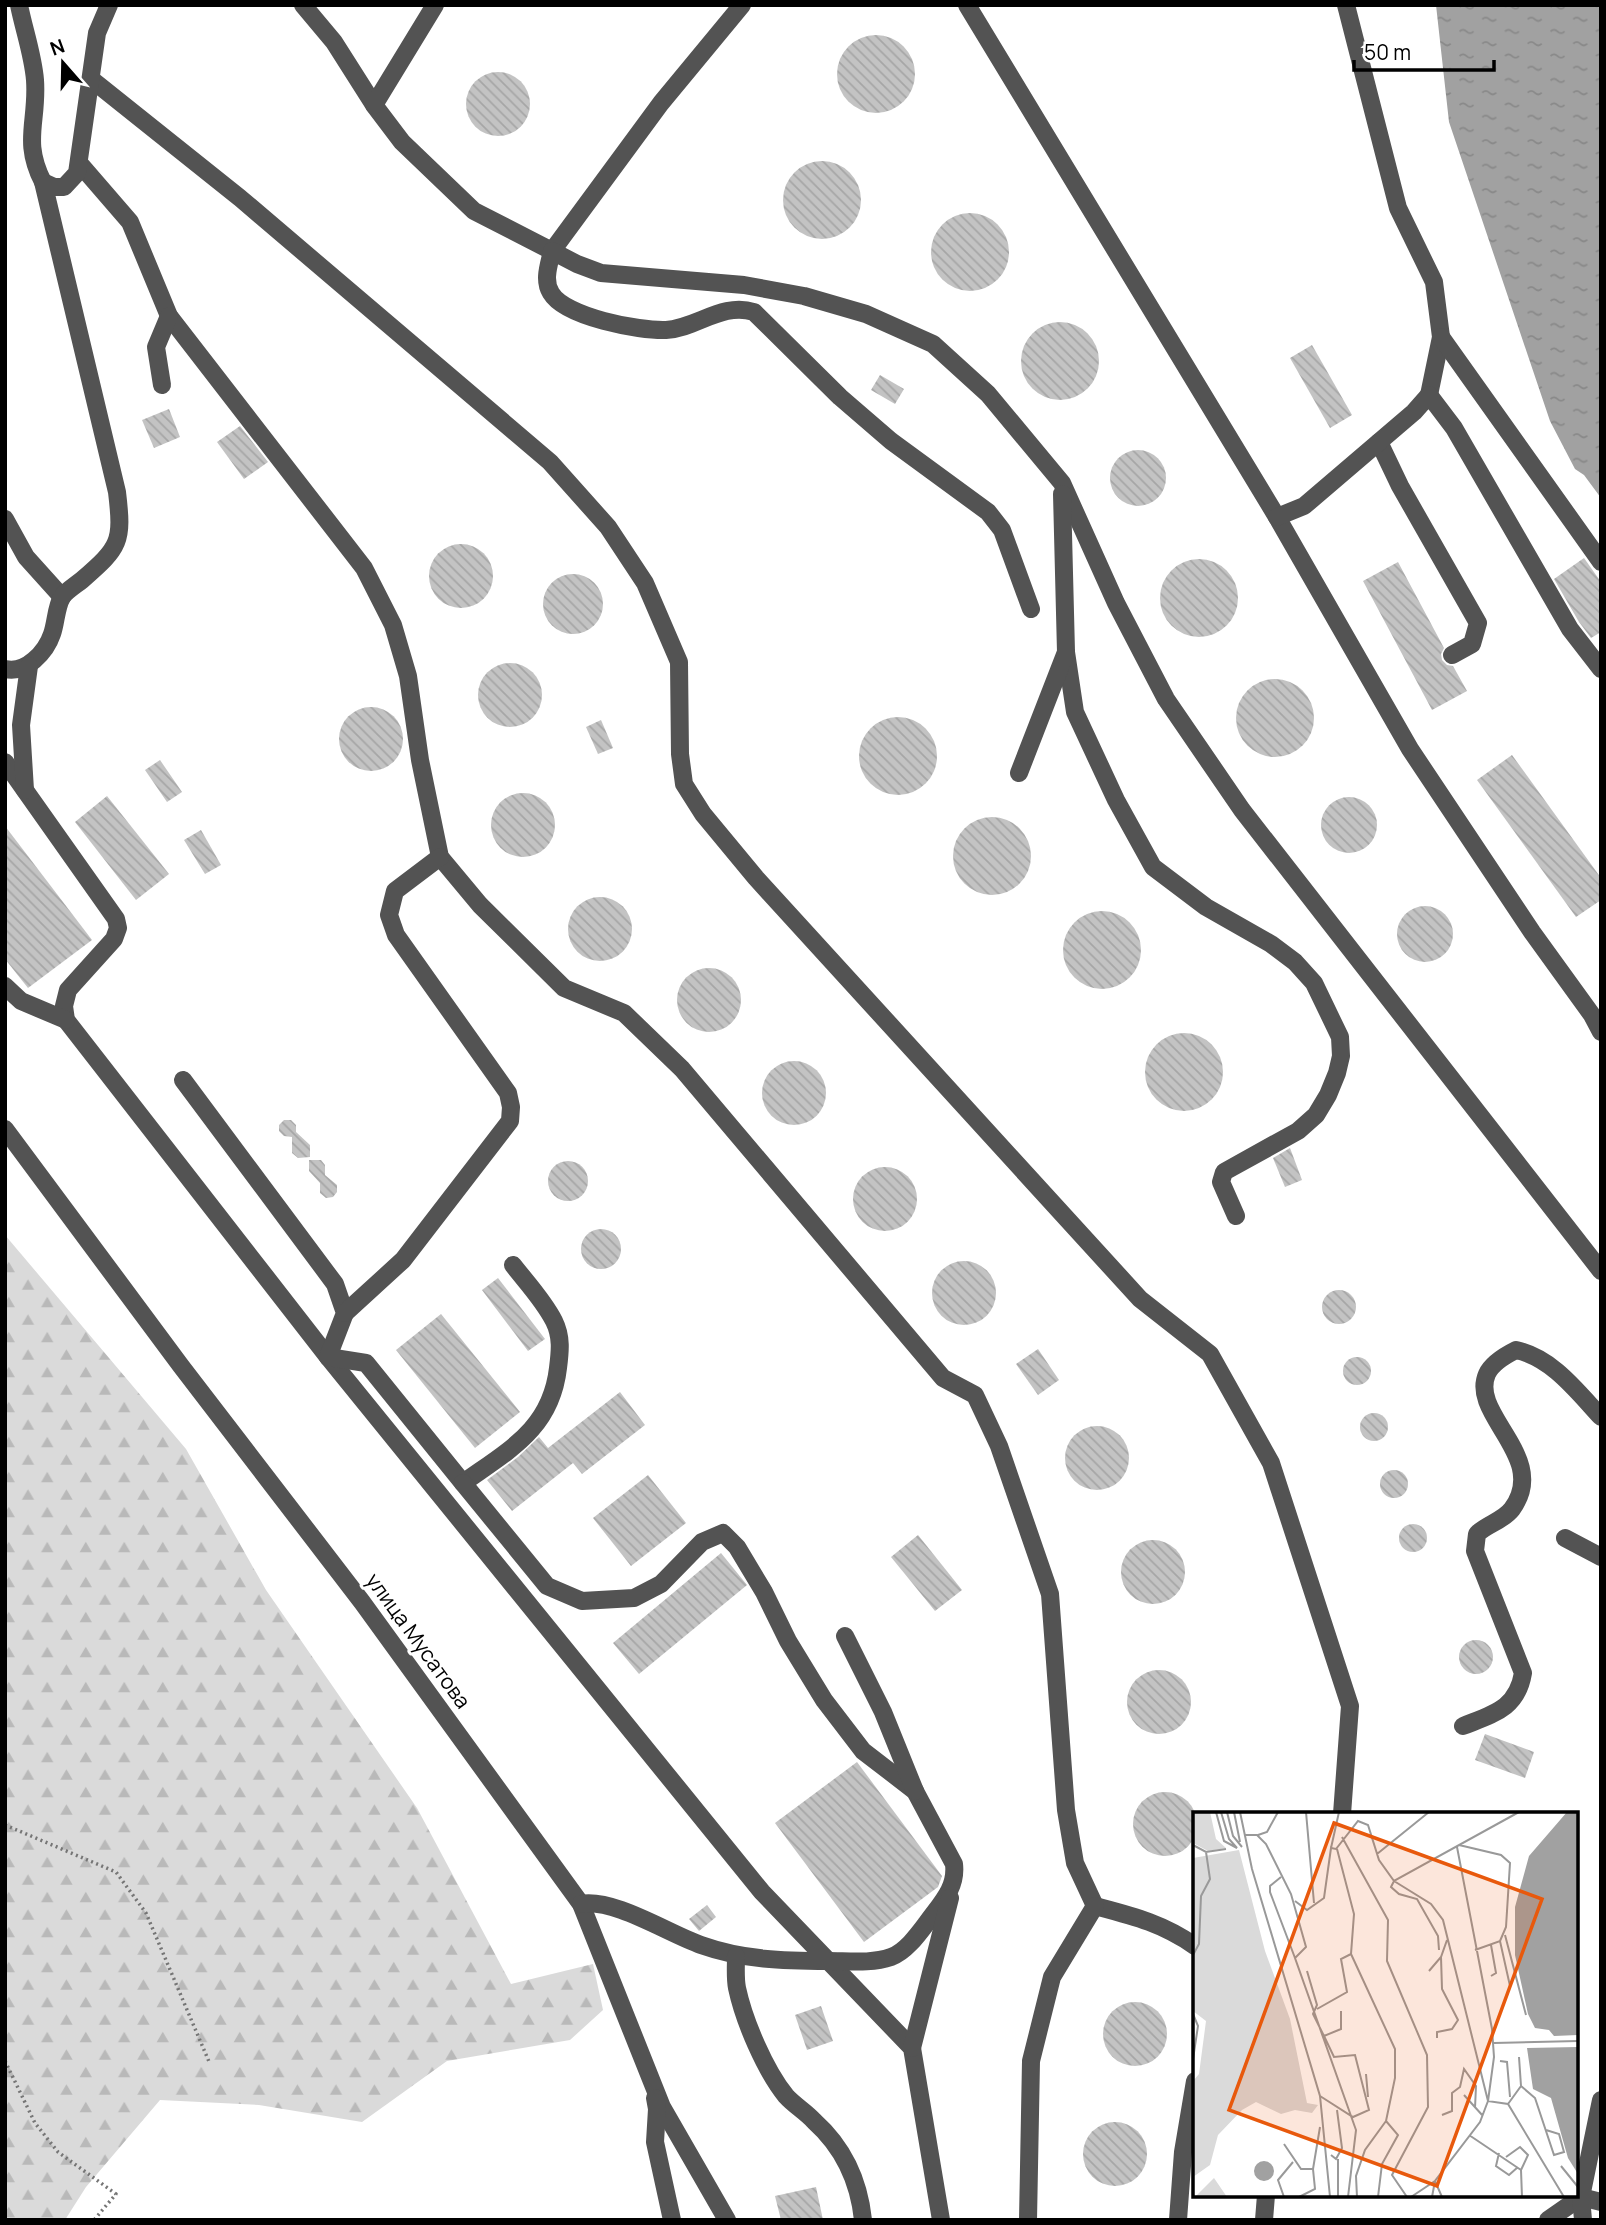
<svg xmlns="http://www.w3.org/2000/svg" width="1606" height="2225" viewBox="0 0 1606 2225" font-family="Manrope,sans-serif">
	<defs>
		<pattern id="forest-firs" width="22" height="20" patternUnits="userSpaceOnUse" patternTransform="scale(1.75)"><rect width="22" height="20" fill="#dadada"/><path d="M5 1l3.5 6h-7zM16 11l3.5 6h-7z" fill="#b9b9b9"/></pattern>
		<pattern id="water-ripples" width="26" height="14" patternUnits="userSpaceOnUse" patternTransform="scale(1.75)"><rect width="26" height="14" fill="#a1a1a1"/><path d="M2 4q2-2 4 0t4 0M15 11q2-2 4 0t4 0" fill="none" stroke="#898989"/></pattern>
		<pattern id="building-back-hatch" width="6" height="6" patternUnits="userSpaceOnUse" patternTransform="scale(1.75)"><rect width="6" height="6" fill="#c3c3c3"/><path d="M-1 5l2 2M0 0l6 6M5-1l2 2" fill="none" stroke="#a6a6a6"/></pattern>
	</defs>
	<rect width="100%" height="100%" fill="#fff"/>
	<polygon fill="url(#forest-firs)" points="5,1235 186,1449 266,1590 417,1808 511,1984 593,1964 603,2010 570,2040 447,2061 362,2122 259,2105 160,2100 86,2187 65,2220 5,2220"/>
	<polygon fill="url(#water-ripples)" points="1436,5 1601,5 1601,498 1584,475 1575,469 1550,421 1449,122"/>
	<g fill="url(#building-back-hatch)">
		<circle cx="876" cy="74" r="39"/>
		<circle cx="498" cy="104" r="32"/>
		<circle cx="822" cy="200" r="39"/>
		<circle cx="970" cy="252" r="39"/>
		<circle cx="1060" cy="361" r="39"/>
		<polygon points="1312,345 1352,415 1330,428 1290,358"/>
		<polygon points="880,375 904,389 895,404 871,390"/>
		<polygon points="169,409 180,437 154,448 142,420"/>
		<polygon points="240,426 268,462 244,479 217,442"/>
		<circle cx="1138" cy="478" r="28"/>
		<circle cx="461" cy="576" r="32"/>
		<polygon points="1584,558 1601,582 1601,632 1591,638 1579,622 1554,579"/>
		<circle cx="1199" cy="598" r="39"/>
		<polygon points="1398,562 1444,648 1441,654 1442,660 1447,665 1453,666 1467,691 1432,710 1363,581"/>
		<circle cx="573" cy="604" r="30"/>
		<circle cx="510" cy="695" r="32"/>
		<circle cx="1275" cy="718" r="39"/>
		<circle cx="371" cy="739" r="32"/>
		<circle cx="898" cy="756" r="39"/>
		<polygon points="601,720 613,748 598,754 586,727"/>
		<polygon points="1512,755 1601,878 1601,900 1576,917 1477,780"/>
		<polygon points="160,760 182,792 167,802 145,770"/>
		<circle cx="523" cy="825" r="32"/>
		<polygon points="107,796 169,874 136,900 75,822"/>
		<circle cx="1349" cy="825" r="28"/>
		<circle cx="992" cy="856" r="39"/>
		<polygon points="5,826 92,940 28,988 5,959"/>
		<polygon points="201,830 221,865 205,874 184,840"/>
		<circle cx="600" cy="929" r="32"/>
		<circle cx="1425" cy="934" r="28"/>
		<circle cx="1102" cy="950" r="39"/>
		<circle cx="709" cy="1000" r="32"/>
		<circle cx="1184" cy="1072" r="39"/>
		<circle cx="794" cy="1093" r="32"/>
		<polygon points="284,1120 291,1120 296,1125 296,1132 310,1145 310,1157 298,1158 292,1153 292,1137 284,1136 279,1131 279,1125"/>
		<polygon points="1290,1148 1302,1180 1285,1187 1273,1158"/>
		<polygon points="309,1160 321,1160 325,1165 325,1175 337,1185 337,1192 333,1197 326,1198 320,1193 320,1183 309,1171"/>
		<circle cx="568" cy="1181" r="20"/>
		<circle cx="885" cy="1199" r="32"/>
		<circle cx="601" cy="1249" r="20"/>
		<circle cx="964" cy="1293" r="32"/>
		<polygon points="498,1278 545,1339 528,1351 482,1290"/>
		<circle cx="1339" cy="1307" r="17"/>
		<polygon points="441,1314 520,1412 475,1448 396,1350"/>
		<polygon points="1038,1349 1059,1380 1038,1395 1016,1364"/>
		<circle cx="1357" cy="1371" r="14"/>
		<polygon points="620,1392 645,1425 582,1474 573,1463 512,1511 487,1480 518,1457 539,1437 548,1448"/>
		<circle cx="1374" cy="1427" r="14"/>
		<circle cx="1097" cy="1458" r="32"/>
		<circle cx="1394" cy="1484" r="14"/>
		<polygon points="648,1475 686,1523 631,1566 593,1518"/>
		<circle cx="1413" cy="1538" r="14"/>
		<polygon points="918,1535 962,1590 935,1611 891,1557"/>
		<circle cx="1153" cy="1572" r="32"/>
		<polygon points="721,1553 747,1585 639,1674 613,1643"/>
		<circle cx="1476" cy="1657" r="17"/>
		<circle cx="1159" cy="1702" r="32"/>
		<polygon points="1485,1734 1534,1752 1525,1778 1475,1760"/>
		<polygon points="857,1762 942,1876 938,1887 864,1942 775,1823"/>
		<circle cx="1165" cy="1824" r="32"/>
		<polygon points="707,1905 716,1917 699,1931 689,1919"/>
		<circle cx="1135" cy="2034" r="32"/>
		<polygon points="821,2006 833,2041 807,2050 795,2015"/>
		<circle cx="1115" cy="2154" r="32"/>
		<polygon points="816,2187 823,2220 781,2220 775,2196"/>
	</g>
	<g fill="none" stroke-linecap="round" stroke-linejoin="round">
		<g stroke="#757575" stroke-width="3.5" stroke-dasharray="2 3.5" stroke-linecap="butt">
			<polyline points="5,1825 116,1872 146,1913 210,2064"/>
			<polyline points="5,2061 35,2123 58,2152 116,2194 94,2220"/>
		</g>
		<g stroke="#535353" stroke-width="18">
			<path d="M19 5C24 30 33 55 35 80 38 122 22 141 43 182"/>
			<polyline points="303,5 334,42 374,105 402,142 474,211 552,251 661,103 742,5"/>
			<polyline points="967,5 1277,517 1410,749 1532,932 1592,1015 1601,1032"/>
			<polyline points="1346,5 1398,208 1434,282 1441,337 1429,395"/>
			<polyline points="91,79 240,198 550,462 608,527 645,583 679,662 680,754 684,784 703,814 756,878 1140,1299 1210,1354 1271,1463 1350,1706 1342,1814"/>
			<polyline points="374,105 435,5"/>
			<polyline points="79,163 130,222 169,316 364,568 393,625 408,676 420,760 440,857 480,905 564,988 624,1013 682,1069 943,1378 975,1395 999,1446 1050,1594 1066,1810 1075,1863 1095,1906"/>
			<polyline points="1441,337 1601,562"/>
			<polyline points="162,385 156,347 169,316"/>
			<polyline points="1379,442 1400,486 1478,623 1472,644 1452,655"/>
			<polyline points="1277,517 1304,506 1414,412 1429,395 1454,428 1570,629 1601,669"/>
			<polyline points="5,519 26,557 62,597"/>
			<path d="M1031 609 1002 530 988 512 891 441 840 397 754 312C722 302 697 328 666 330 639 331 565 317 551 293 543 280 549 265 552 251L577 264 601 273 744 285 804 296 866 314 933 344 988 394 1062 483 1116 603 1166 699 1242 810 1601 1271"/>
			<polyline points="1066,652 1075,712 1116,800 1153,867 1206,907 1271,944 1295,962 1314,983 1340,1037 1341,1056 1337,1073 1328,1095 1316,1115 1298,1131 1224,1172 1221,1182 1236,1216"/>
			<path d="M5 669C26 674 46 652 52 634 56 623 56 607 62 597 66 591 76 585 82 580 120 547 123 542 117 492L43 182 54 187H64L77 173 97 33 109 5"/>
			<polyline points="5,762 116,919 118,928 114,939 68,990 64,1006 66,1020 328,1357 762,1892 912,2048 941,2220"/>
			<polyline points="1019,773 1066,652 1062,494"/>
			<polyline points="25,790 21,725 29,666"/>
			<polyline points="5,986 21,1001 66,1020"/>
			<path d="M183 1080 335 1284 345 1313 328 1357 366 1363 463 1483C509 1450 551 1429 558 1368 560 1352 562 1337 554 1321 544 1301 527 1283 513 1265"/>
			<polyline points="5,1129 181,1366 362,1602 581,1904 662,2107 727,2220"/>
			<polyline points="345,1313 403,1260 510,1121 511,1107 508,1093 396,935 389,915 395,891 440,857"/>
			<path d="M463 1483 547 1586 582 1601 634 1598 661 1584 702 1542 723 1533 737 1547 764 1592 788 1641 824 1700 863 1751 915 1791 954 1864C957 1889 940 1904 926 1924 917 1936 905 1952 891 1957 871 1964 848 1961 828 1961 784 1961 743 1960 701 1945 669 1934 614 1898 581 1904"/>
			<polyline points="1565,1538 1601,1557"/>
			<polyline points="845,1636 883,1712 915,1791"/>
			<path d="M1463 1726C1493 1714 1517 1709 1523 1673L1475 1551 1477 1534C1487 1524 1503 1521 1512 1509 1550 1457 1469 1415 1487 1374 1492 1363 1506 1355 1516 1350 1552 1358 1576 1390 1601 1417"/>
			<path d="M1095 1906C1133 1916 1162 1923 1195 1946"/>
			<path d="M736 1956C736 1966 735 1978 737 1988 744 2021 765 2070 786 2096 794 2105 806 2112 814 2121 843 2147 859 2181 863 2220"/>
			<polyline points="912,2048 950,1898"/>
			<polyline points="655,2098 657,2109 655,2142 672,2220"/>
			<polyline points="1028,2220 1031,2061 1052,1977 1095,1906"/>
			<polyline points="1178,2220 1183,2152 1195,2081"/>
			<polyline points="1264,2220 1266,2195"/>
			<polyline points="1548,2220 1581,2197 1601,2202"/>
			<polyline points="1583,2220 1581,2197 1601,2100"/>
		</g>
	</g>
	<g text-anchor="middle" stroke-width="6" stroke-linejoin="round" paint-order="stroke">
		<g font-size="21" fill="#000" stroke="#fff">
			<text transform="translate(418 1641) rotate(54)" y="7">улица Мусатова</text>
		</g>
	</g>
	<g transform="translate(1193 1812)">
		<rect width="385" height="385" fill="#fff"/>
		<path d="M0 0H17L23 27 33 36 15 39 0 31ZM46 38 72 139 97 207 114 291 125 293 119 301 102 298 88 302 63 290 49 298 25 323 17 353 0 365V269L6 262 13 209 0 199V46ZM21 366 34 385H0L3 384Z" fill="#dadada"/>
		<path d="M374 0H385V223L361 224 356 218 342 216 335 202 322 143V95L336 44ZM385 235V362L375 346 358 286 340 277 334 236ZM61 359a10 10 0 1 1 20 0a10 10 0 1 1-20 0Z" fill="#a1a1a1"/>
		<path fill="none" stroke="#999" stroke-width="2" d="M23 0 31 29 44 36 36 27 28 0M34 0 40 24 49 35M41 0 47 30M47 0 59 57 127 284 137 385M113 0 121 91M52 23H64L73 32 98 82 113 135 102 146 163 318 155 385M65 23 74 20 85 0M149 25 195 108 194 149 234 243 235 295 199 363 214 385M0 33 13 40 33 37M266 33 308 43 317 51 313 115 307 129M138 36 146 0M144 37 161 102 158 142 202 237V266L193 309M184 42 236 0M88 65 77 74V80L102 146M201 69 238 92 250 108 295 289 301 245 299 217 264 35M201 69 198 75 206 82 224 87 245 124 246 138M102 89 114 98 131 86 138 36 143 37 165 9 175 13 186 48 201 69 326 0M312 123 333 203M282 138 307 129 317 174M0 143 6 132 8 84 17 67 13 40M114 159 124 193 120 202 131 224 148 217V199M236 159 248 145 254 128M298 164 303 161 298 133M124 197 154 180 148 147 158 142M0 202 5 214 0 247M244 226V220L259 217 265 208 249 177 248 145M301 231 385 229M307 249 314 250 317 285M173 262 175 285M328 274 342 286 361 343 371 340 366 322 353 318M271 283 290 304M127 284 160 305 176 298 162 243 141 245 131 224M315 292 328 274 326 245M249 303 259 299V281L267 275 271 257 283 274 282 296M276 323 328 358M91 332 108 357H120M306 341 303 354 316 363 325 355M138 343 143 347 149 336 144 298M313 345 327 335 335 343 328 358 329 385M145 347V385M368 354 385 375M91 385 85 368 100 350M106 385 122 377 120 357 127 315M164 385 163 364 172 338 193 309M185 385 189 352 205 323 193 309M218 385 242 369 249 385M239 385 242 369 287 310 295 289 315 292 371 385"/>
		<path fill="#e8590c" fill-opacity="0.15" stroke="#e8590c" stroke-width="3.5" d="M141 11 349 87 244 374 36 298Z"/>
		<rect width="385" height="385" fill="none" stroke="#000" stroke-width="3.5"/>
	</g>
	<rect width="1606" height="2225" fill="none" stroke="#000000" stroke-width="14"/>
	<g transform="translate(63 63) rotate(340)" stroke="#ffffff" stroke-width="5" paint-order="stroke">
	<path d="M0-5L12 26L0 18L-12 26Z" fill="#000000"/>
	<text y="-10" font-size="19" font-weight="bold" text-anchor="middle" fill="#000000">N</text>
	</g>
	<path d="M1354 60v10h140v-10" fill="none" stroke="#000000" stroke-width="3.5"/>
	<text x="1364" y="60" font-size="21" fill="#000000" stroke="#ffffff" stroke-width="5" paint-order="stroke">50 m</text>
</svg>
